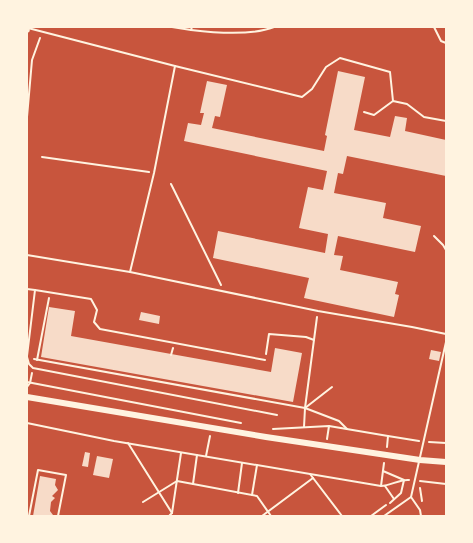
<svg xmlns="http://www.w3.org/2000/svg" width="473" height="543" viewBox="0 0 473 543" font-family="Manrope,sans-serif">
	<rect width="100%" height="100%" fill="#c8553d"/>
	<g fill="#f7dbc8">
		<polygon points="338,71 365,77 354,130 390,137 395,116 407,118 405,131 446,140 446,176 347,156 343,174 338,173 334,193 386,203 383,218 421,226 415,252 338,236 334,255 343,256 340,270 398,282 395,294 399,295 394,317 304,298 309,278 213,258 218,231 325,253 328,234 299,228 308,187 323,190 327,171 184,141 188,123 201,125 204,113 200,113 207,81 227,85 220,117 215,116 212,128 324,151 327,136 325,135"/>
		<polygon points="49,307 75,311 71,336 271,372 275,348 302,353 293,402 41,357"/>
		<polygon points="141,312 160,316 159,324 139,320"/>
		<polygon points="431,350 441,352 439,361 429,359"/>
		<polygon points="85,452 90,453 88,467 82,466"/>
		<polygon points="97,456 113,459 109,478 93,475"/>
		<polygon points="40,476 56,479 55,485 58,490 52,496 55,498 51,502 50,511 53,515 51,516 33,516"/>
	</g>
	<g fill="none" stroke-linecap="round" stroke-linejoin="round">
		<g stroke="#fff3e0" stroke-width="2">
			<polyline points="172,27 191,30 192,27"/>
			<polyline points="434,27 441,41 446,43"/>
			<path d="M191 30C216 33 251 36 274 27"/>
			<polyline points="27,117 32,60 40,38"/>
			<polyline points="42,157 149,172"/>
			<polyline points="171,184 221,285"/>
			<polyline points="434,236 443,245 446,250"/>
			<polyline points="266,354 269,334 306,337 314,340"/>
			<polyline points="171,355 173,348"/>
			<polyline points="34,359 305,408 339,421 347,429"/>
			<polyline points="37,360 49,298"/>
			<polyline points="27,382 241,423"/>
			<polyline points="27,387 30,383 32,373"/>
			<polyline points="305,408 332,387"/>
			<path d="M27 423 114 441 381 486C391 486 399 479 409 480"/>
			<polyline points="304,427 305,408 317,317"/>
			<polyline points="273,429 329,426 388,436"/>
			<polyline points="327,439 329,426"/>
			<polyline points="429,442 446,443"/>
			<polyline points="128,443 172,513"/>
			<polyline points="387,447 388,436 419,441"/>
			<polyline points="206,456 210,436"/>
			<polyline points="383,471 404,480 401,493 390,503"/>
			<polyline points="310,474 342,516"/>
			<polyline points="420,481 446,484"/>
			<polyline points="193,484 197,455"/>
			<polyline points="381,486 384,463"/>
			<polyline points="385,486 394,499"/>
			<polyline points="420,488 422,501"/>
			<polyline points="238,493 242,463"/>
			<polyline points="252,495 257,465"/>
			<polyline points="143,502 177,481 257,496 271,516"/>
			<polyline points="29,516 38,470 66,475 58,516"/>
			<polyline points="169,516 172,513 181,453"/>
			<polyline points="262,516 313,478"/>
			<polyline points="371,516 386,505"/>
		</g>
		<g stroke="#fff3e0" stroke-width="2">
			<polyline points="28,28 175,66 154,173 130,272"/>
			<polyline points="175,66 302,97 312,89 326,67 340,58 390,72 393,101"/>
			<polyline points="364,112 374,115 393,101 407,104 424,117 446,121"/>
			<polyline points="27,255 130,272 318,311 412,327 446,334"/>
			<polyline points="27,289 35,290 27,356"/>
			<polyline points="35,290 91,299 97,310 94,322 100,329 265,360"/>
			<polyline points="27,357 29,364 33,368 277,415"/>
			<polyline points="411,497 420,510 421,516"/>
			<polyline points="384,516 411,497 446,342"/>
		</g>
		<polyline stroke="#fff3e0" stroke-width="5.5" points="27,30 27,27"/>
		<polyline stroke="#fff3e0" stroke-width="6" points="27,397 266,437 420,460 446,462"/>
	</g>
	<rect width="473" height="543" fill="none" stroke="#fff3e0" stroke-width="56"/>
</svg>
